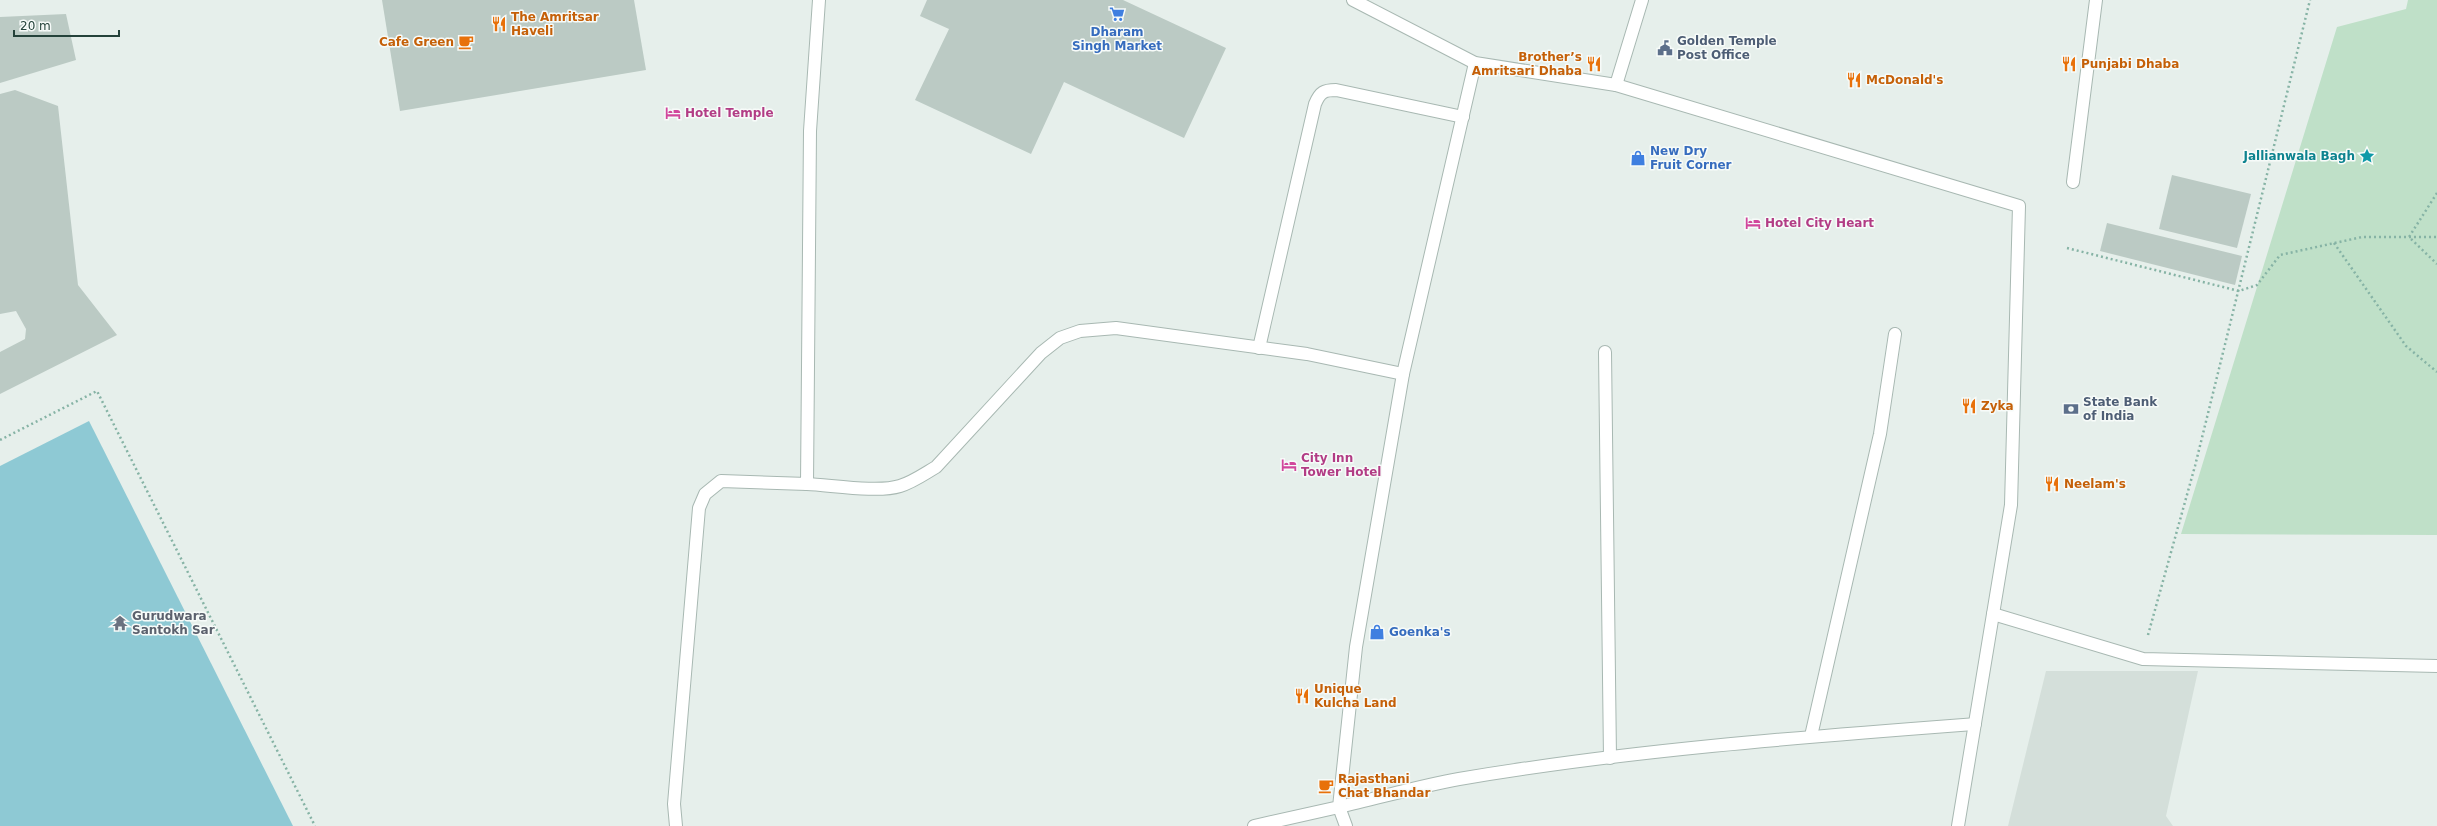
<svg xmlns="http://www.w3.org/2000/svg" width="2437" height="826" viewBox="0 0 2437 826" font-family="'DejaVu Sans',sans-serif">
	<rect width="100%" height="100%" fill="#e6efeb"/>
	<polygon fill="#d4dfda" points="2046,671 2198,671 2166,816 2173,826 2008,826"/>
	<polygon fill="#bfe0c8" points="2408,0 2437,0 2437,535 2181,534 2337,27 2406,9"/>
	<polygon fill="#8ec9d4" points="89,421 293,826 0,826 0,466"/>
	<g fill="#bbcac4">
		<polygon points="382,0 634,0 646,70 400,111"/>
		<polygon points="927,0 1123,0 1226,48 1184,138 1064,82 1031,154 915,100 949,29 920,16"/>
		<polygon points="66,14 76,60 0,83 0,17"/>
		<polygon points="15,90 58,106 78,285 117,335 0,394 0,352 25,339 26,329 16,311 0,314 0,94"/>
		<polygon points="2172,175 2251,194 2237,248 2159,229"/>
		<polygon points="2107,223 2242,256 2235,285 2100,251"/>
	</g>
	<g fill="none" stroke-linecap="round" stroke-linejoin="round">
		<g stroke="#a8b8b2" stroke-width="14">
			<g id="minor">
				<polyline points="1353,0 1475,63 1616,85 2019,206 2011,505 1958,826"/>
				<polyline points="1616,85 1642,0"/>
				<polyline points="2073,182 2096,0"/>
				<path d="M1259 348 1315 104C1320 92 1324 90 1336 90L1463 117"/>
				<polyline points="1605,352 1610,758"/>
				<path d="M807 484C831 485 878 493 900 486 913 482 924 474 936 467L1041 353 1060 338 1080 331 1116 328 1307 354 1403 374"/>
				<polyline points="1993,614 2143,659 2437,666"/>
				<polyline points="1811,736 1880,434 1895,334"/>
				<polyline points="676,826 674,804 699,508 705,494 721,481 807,484 810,131 819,0"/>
				<polyline points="1254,826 1339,807 1356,647 1403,374 1475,63"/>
				<path d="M1346 826 1339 807C1379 798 1419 786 1459 779 1629 750 1803 737 1975 724"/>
			</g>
		</g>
		<g stroke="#86b3a5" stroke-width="2.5" stroke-dasharray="2 3" stroke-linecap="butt">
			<polyline points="2437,193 2409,237 2437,264"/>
			<polyline points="2334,243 2406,346 2437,372"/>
			<polyline points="2067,248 2239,291 2257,285 2280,255 2362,237 2437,237"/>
			<polyline points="0,440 97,391 315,826"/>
			<polyline points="2148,635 2195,466 2310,0"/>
		</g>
		<use href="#minor" stroke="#fff" stroke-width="12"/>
	</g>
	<defs>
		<g id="supermarket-bare" transform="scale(1.2)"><path d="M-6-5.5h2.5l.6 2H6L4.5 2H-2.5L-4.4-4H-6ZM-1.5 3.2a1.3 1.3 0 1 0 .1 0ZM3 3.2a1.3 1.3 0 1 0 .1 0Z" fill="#3f7fe0" stroke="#f7fbf9" stroke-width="2.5" paint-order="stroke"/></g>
		<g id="restaurant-bare" transform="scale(1.2)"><path d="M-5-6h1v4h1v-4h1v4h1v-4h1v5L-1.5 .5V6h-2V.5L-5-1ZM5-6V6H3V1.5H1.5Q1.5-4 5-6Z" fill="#e8710a" stroke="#f7fbf9" stroke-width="2.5" paint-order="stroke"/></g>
		<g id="cafe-bare" transform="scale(1.2)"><path d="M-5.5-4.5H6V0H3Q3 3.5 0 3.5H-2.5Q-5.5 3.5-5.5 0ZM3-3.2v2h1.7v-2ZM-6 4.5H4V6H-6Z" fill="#e8710a" stroke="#f7fbf9" stroke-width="2.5" paint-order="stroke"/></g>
		<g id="civic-bare" transform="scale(1.2)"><path d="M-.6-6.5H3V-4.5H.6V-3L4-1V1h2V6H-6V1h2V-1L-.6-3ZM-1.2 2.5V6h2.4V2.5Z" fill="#5c6f8a" stroke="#f7fbf9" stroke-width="2.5" paint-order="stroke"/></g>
		<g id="hotel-bare" transform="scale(1.2)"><path d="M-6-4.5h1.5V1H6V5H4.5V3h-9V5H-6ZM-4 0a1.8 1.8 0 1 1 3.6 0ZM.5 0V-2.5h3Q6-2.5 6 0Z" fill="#d1479c" stroke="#f7fbf9" stroke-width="2.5" paint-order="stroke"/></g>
		<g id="sight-bare" transform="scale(1.2)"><path d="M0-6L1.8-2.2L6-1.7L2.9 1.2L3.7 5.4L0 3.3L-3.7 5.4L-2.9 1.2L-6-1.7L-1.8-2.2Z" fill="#0f9aa8" stroke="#f7fbf9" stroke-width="2.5" paint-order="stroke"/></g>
		<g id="shop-bare" transform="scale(1.2)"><path d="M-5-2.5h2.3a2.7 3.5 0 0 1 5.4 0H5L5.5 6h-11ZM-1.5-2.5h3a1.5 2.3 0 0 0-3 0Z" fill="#3f7fe0" stroke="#f7fbf9" stroke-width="2.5" paint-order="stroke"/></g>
		<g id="bank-bare" transform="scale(1.2)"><path d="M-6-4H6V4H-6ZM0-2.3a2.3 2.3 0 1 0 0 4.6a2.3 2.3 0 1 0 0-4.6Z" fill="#5c6f8a" stroke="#f7fbf9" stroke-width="2.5" paint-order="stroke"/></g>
		<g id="temple-bare" transform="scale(1.2)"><path d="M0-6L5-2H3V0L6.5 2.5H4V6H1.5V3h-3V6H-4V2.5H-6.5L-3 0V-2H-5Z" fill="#6b7280" stroke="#f7fbf9" stroke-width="2.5" paint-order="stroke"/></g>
	</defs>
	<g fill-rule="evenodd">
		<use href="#supermarket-bare" x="1117" y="14"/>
		<use href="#restaurant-bare" x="499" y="24"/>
		<use href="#cafe-bare" x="466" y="42"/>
		<use href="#civic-bare" x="1665" y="48"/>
		<use href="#restaurant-bare" x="1594" y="64"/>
		<use href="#restaurant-bare" x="2069" y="64"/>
		<use href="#restaurant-bare" x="1854" y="80"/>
		<use href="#hotel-bare" x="673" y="113"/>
		<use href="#sight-bare" x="2367" y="156"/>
		<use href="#shop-bare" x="1638" y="158"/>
		<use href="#hotel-bare" x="1753" y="223"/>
		<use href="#restaurant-bare" x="1969" y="406"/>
		<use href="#bank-bare" x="2071" y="409"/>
		<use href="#hotel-bare" x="1289" y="465"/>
		<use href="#restaurant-bare" x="2052" y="484"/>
		<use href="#temple-bare" x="120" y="623"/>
		<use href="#shop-bare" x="1377" y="632"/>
		<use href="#restaurant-bare" x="1302" y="696"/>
		<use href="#cafe-bare" x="1326" y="786"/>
	</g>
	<g text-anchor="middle" stroke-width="3" stroke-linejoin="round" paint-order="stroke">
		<g font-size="12" font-weight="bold" fill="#c56008" stroke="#f7fbf9" text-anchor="start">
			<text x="511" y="21">The Amritsar<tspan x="511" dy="14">Haveli</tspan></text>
			<text x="454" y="46" text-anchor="end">Cafe Green</text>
			<text x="1582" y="61" text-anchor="end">Brother’s<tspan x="1582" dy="14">Amritsari Dhaba</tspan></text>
			<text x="2081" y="68">Punjabi Dhaba</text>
			<text x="1866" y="84">McDonald's</text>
			<text x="1981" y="410">Zyka</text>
			<text x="2064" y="488">Neelam's</text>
			<text x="1314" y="693">Unique<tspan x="1314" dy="14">Kulcha Land</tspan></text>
			<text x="1338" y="783">Rajasthani<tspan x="1338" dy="14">Chat Bhandar</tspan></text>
		</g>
		<g font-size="12" font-weight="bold" fill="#366cbe" stroke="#f7fbf9" text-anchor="start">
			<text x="1117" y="36" text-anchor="middle">Dharam<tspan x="1117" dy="14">Singh Market</tspan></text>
			<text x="1650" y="155">New Dry<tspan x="1650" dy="14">Fruit Corner</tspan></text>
			<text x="1389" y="636">Goenka's</text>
		</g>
		<g font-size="12" font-weight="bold" fill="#4e5e75" stroke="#f7fbf9" text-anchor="start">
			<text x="1677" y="45">Golden Temple<tspan x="1677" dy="14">Post Office</tspan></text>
			<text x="2083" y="406">State Bank<tspan x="2083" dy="14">of India</tspan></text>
		</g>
		<g font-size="12" font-weight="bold" fill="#b23c85" stroke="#f7fbf9" text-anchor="start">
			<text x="685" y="117">Hotel Temple</text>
			<text x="1765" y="227">Hotel City Heart</text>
			<text x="1301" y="462">City Inn<tspan x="1301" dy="14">Tower Hotel</tspan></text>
		</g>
		<g font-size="12" font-weight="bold" fill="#0d838f" stroke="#f7fbf9" text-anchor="end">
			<text x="2355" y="160">Jallianwala Bagh</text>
		</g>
		<g font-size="12" font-weight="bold" fill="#5b616d" stroke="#f7fbf9" text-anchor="start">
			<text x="132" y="620">Gurudwara<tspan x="132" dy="14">Santokh Sar</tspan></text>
		</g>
	</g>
	<path d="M14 30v6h105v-6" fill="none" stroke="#24423a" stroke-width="2"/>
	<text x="20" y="30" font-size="12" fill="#24423a" stroke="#f7fbf9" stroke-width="3" paint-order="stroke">20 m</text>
</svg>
